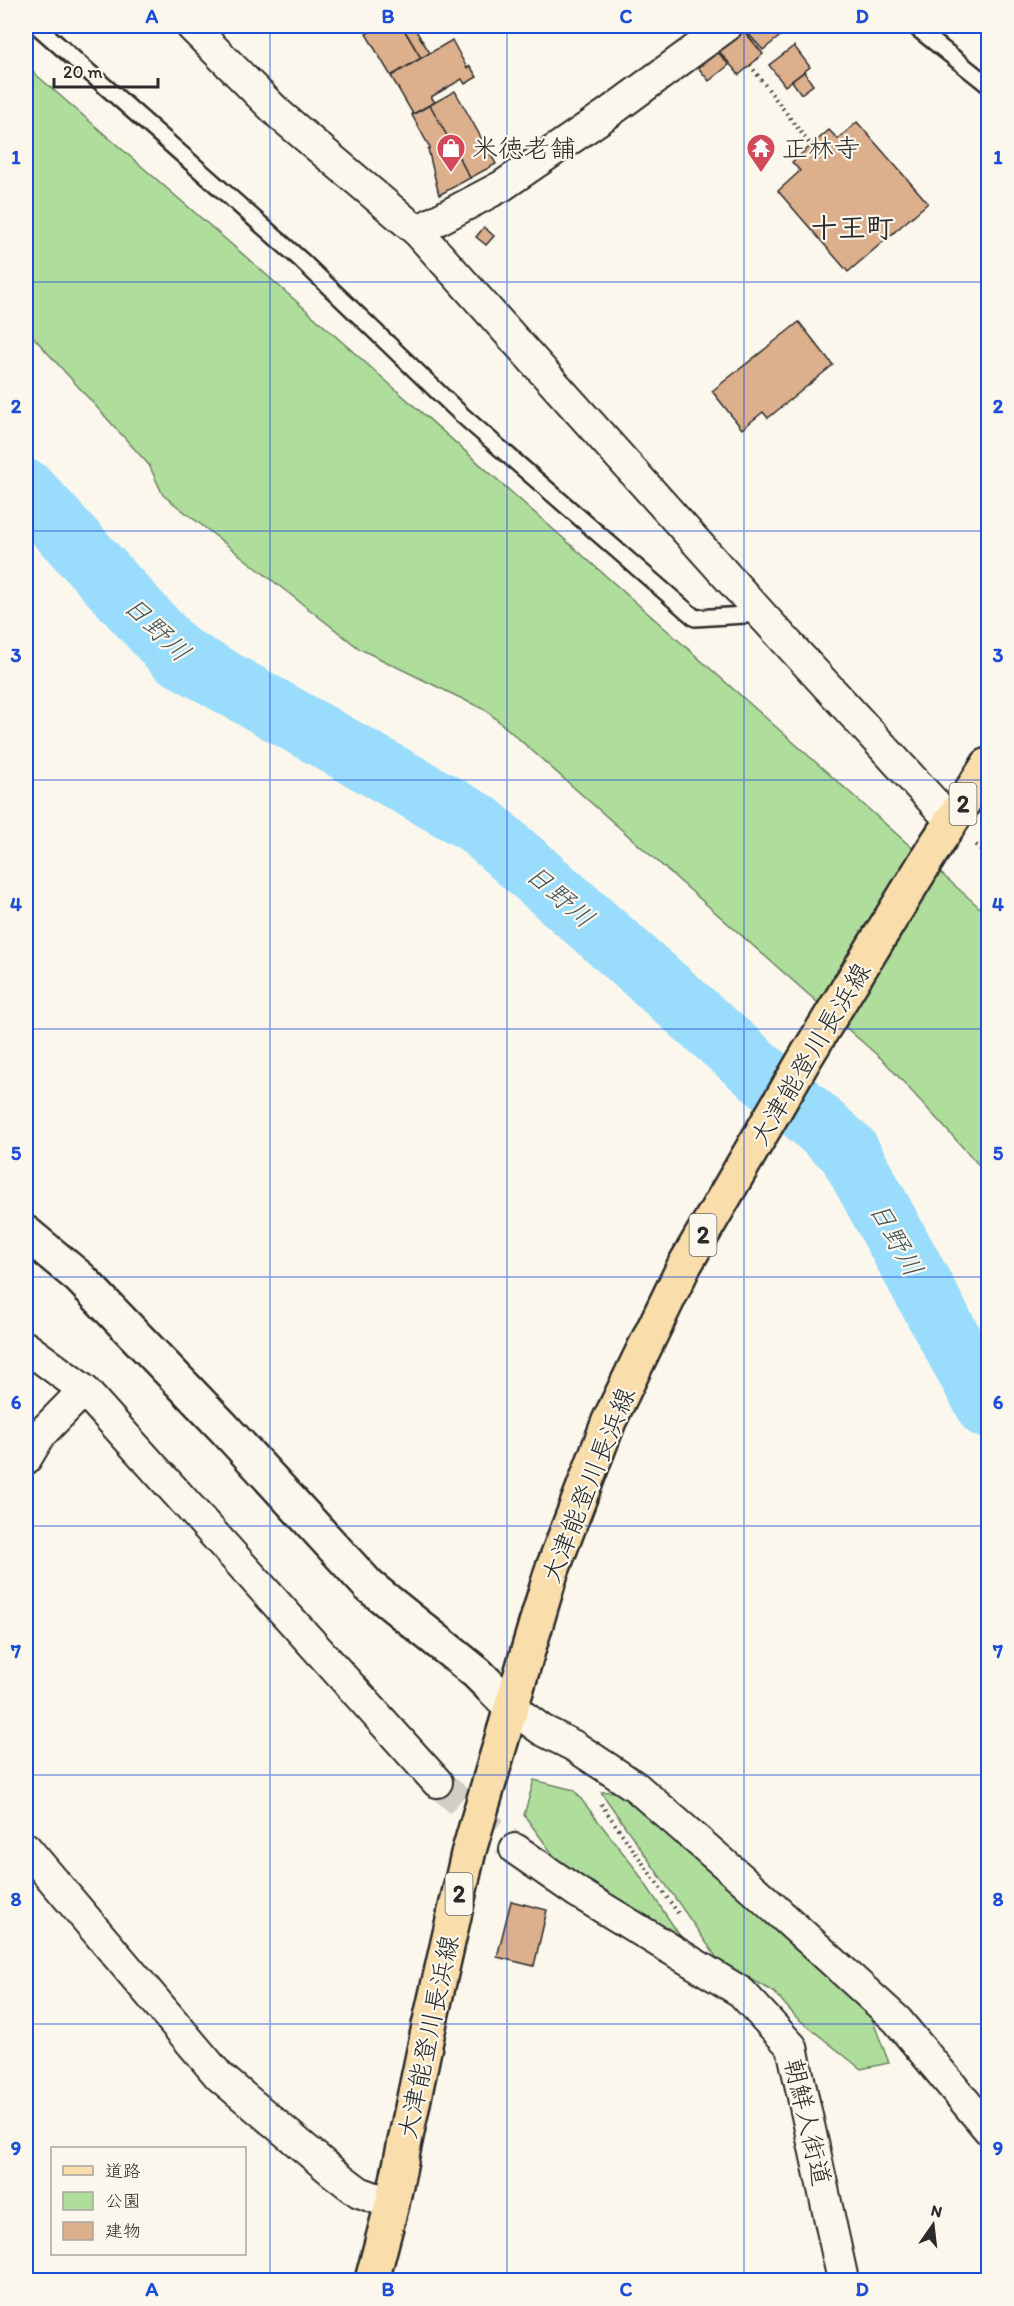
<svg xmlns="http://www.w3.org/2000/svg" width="1014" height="2306" viewBox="0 0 1014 2306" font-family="Itim,'Klee One',sans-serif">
	<rect width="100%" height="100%" fill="#fbf7ec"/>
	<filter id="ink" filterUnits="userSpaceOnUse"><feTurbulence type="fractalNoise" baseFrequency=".0167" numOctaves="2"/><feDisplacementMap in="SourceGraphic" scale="12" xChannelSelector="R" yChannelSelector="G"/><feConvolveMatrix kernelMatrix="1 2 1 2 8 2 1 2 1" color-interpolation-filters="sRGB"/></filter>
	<g filter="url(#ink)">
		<g fill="#afdd9c" stroke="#6d8464" stroke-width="1.5">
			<polygon points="26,66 261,270 988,915 988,1175 885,1062 487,711 360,649 163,495 149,465 26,329"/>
			<polygon points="534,1780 574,1790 634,1867 684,1942 608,1898 557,1860 524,1815"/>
			<polygon points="624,1791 871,2016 889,2063 861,2069 796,2017 774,1992 719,1961 601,1792"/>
		</g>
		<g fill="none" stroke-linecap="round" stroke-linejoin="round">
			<polyline stroke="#99dcfb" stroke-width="62" points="26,490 176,654 478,824 848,1150 988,1408"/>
		</g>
		<g fill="#dcaf8d" stroke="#2b2b2b" stroke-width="1.5">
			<polygon points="380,26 402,26 421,58 391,76 366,34"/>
			<polygon points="402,26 413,26 430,53 421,58"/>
			<polygon points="748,26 778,26 784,33 763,50 744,29"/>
			<polygon points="744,31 763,54 739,75 719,51"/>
			<polygon points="452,40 467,68 470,66 477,77 465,84 462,79 431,97 435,102 413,114 391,76"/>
			<polygon points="794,46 810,67 785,86 769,65"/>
			<polygon points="716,50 729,65 709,81 697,66"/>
			<polygon points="804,72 813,85 801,94 792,81"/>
			<polygon points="455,91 496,164 470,178 430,105"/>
			<polygon points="430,105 470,178 439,195 428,149 430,148 412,115"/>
			<polygon points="857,122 928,203 848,272 778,191 800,171 792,162 829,130 838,139"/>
			<polygon points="484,227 494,236 486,245 476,237"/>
			<polygon points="799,322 833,365 768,418 763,412 742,429 712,391"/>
			<polygon points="511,1901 547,1910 534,1966 497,1957"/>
		</g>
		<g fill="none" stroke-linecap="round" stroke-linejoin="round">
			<polyline stroke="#d1cec5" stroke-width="30" stroke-dasharray="30 15" stroke-linecap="butt" points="437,1782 515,1849"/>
			<g stroke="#2b2b2b" stroke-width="20">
				<g id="service">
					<polyline points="37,26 301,260 463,416 695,618 761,614"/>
					<polyline points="914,26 988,85"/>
				</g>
			</g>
			<g stroke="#2b2b2b" stroke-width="34">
				<g id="minor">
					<polyline points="191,26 280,115 417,231 761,614 951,821"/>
					<polyline points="417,231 502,186 607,114 727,26"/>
					<polyline points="26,1347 84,1390 437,1782"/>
					<polyline points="26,1459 41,1434 84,1390"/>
					<polyline points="511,1707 542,1730 574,1746 636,1787 742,1879 897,2020 988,2129"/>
					<polyline points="26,1848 219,2076 334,2173 359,2192 392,2204"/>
					<polyline points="515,1849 577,1892 741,1992 792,2047 843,2280"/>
				</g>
			</g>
			<g stroke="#2b2b2b" stroke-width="38">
				<polyline id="tertiary" points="26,1233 80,1278 224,1428 369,1586 477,1673 511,1707"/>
			</g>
			<g stroke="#2b2b2b" stroke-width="38">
				<g id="primary">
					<polyline points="495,1762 551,1573 609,1421 684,1266 807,1055 937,843 988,765"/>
					<polyline points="372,2280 392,2204 429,2026"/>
				</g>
			</g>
			<g stroke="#2b2b2b" stroke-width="4" stroke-dasharray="1.5 4.5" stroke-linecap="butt">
				<polyline points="750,65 809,143"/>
				<polyline points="976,845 988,857"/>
				<polyline points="601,1804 678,1913"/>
			</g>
			<use href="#service" stroke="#fbf7ec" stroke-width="15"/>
			<use href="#minor" stroke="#fbf7ec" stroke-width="30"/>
			<use href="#tertiary" stroke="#fbf7ec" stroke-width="33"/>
			<use href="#primary" stroke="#f9deab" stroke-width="33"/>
			<g stroke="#2b2b2b" stroke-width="38" stroke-linecap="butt">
				<polyline id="primary-bridge" points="429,2026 468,1854 495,1762"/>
			</g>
			<use href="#primary-bridge" stroke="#f9deab" stroke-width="33"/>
		</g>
	</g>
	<path fill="none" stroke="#1d4ed8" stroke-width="1.5" stroke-opacity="0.55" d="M270 26V2280M507 26V2280M744 26V2280M26 282H988M26 531H988M26 780H988M26 1029H988M26 1277H988M26 1526H988M26 1775H988M26 2024H988"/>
	<defs>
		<g id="shop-pin" transform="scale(1.5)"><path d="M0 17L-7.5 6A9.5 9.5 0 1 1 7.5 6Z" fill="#d1495b" stroke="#fbf7ec"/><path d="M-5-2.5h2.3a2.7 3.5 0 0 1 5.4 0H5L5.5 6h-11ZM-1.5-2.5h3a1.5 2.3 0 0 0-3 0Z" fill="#fff"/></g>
		<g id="temple-pin" transform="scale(1.5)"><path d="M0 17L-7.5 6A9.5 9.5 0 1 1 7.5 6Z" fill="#d1495b" stroke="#fbf7ec"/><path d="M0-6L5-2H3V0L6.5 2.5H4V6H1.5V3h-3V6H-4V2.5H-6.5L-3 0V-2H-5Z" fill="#fff"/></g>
	</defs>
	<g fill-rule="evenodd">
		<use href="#shop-pin" x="451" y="148"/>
		<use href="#temple-pin" x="761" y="148"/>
	</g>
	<g text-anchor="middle" stroke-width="4.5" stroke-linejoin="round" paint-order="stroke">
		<g fill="#fbf7ec" stroke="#696865" stroke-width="1.5">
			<rect x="949.5" y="783" width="27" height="42" rx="4.5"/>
			<rect x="689.5" y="1214" width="27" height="42" rx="4.5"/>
			<rect x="445.5" y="1873" width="27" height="42" rx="4.5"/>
		</g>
		<g font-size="24" font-weight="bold" fill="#2b2b2b">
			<text x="963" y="812">2</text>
			<text x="703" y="1243">2</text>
			<text x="459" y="1902">2</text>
		</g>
		<g font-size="26" fill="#2b2b2b" stroke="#fbf7ec" text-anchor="start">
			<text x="472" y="157">米徳老舗</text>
			<text x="782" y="157">正林寺</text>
		</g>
		<g font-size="26" fill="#2b2b2b" stroke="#fbf7ec">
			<text transform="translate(810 1054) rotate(-59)" y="9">大津能登川長浜線</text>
			<text transform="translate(588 1485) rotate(-68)" y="9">大津能登川長浜線</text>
			<text transform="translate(428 2037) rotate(-78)" y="9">大津能登川長浜線</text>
			<text transform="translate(808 2122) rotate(77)" y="9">朝鮮人街道</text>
		</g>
		<g font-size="27" font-style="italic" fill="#46575f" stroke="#fbf7ec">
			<text transform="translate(157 629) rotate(44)" y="9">日野川</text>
			<text transform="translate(560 896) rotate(41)" y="9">日野川</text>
			<text transform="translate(896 1239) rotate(61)" y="9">日野川</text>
		</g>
		<g font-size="28" font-weight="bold" fill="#2b2b2b" stroke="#fbf7ec">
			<text x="852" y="237">十王町</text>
		</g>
	</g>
	<rect width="1014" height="2306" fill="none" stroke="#fbf7ec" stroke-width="66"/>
	<rect x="51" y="2147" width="195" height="108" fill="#fbf7ec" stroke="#a8a59f" stroke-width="1.5"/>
	<rect x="63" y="2166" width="30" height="9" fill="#f9deab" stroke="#a8a59f" stroke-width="1.5"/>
	<text x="105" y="2177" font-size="18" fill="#2b2b2b">道路</text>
	<rect x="63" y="2192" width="30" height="18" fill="#afdd9c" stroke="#a8a59f" stroke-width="1.5"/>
	<text x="105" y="2207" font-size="18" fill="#2b2b2b">公園</text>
	<rect x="63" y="2222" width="30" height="18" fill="#dcaf8d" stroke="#a8a59f" stroke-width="1.5"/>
	<text x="105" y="2237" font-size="18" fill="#2b2b2b">建物</text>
	<g transform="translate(933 2225) rotate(14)" stroke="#fbf7ec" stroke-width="4.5" paint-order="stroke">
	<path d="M0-4.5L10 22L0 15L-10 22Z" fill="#2b2b2b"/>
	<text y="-9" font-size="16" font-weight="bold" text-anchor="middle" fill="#2b2b2b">N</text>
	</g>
	<path d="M54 78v9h104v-9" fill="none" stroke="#2b2b2b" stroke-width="3"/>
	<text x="63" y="78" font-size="18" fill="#2b2b2b" stroke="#fbf7ec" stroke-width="4.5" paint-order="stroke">20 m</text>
	<rect x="33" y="33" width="948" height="2240" fill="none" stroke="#1d4ed8" stroke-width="2"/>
	<g font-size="20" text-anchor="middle" font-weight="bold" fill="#1d4ed8">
		<text x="152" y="23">A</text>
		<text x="388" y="23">B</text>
		<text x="626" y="23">C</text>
		<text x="862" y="23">D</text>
		<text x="16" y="164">1</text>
		<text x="998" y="164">1</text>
		<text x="16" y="413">2</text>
		<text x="998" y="413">2</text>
		<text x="16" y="662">3</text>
		<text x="998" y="662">3</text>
		<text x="16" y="911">4</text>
		<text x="998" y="911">4</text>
		<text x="16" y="1160">5</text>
		<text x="998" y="1160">5</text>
		<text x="16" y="1409">6</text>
		<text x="998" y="1409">6</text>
		<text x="16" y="1658">7</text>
		<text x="998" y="1658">7</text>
		<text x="16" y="1906">8</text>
		<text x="998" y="1906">8</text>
		<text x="16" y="2155">9</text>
		<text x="998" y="2155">9</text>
		<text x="152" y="2296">A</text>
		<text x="388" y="2296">B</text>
		<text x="626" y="2296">C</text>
		<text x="862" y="2296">D</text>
	</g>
</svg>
